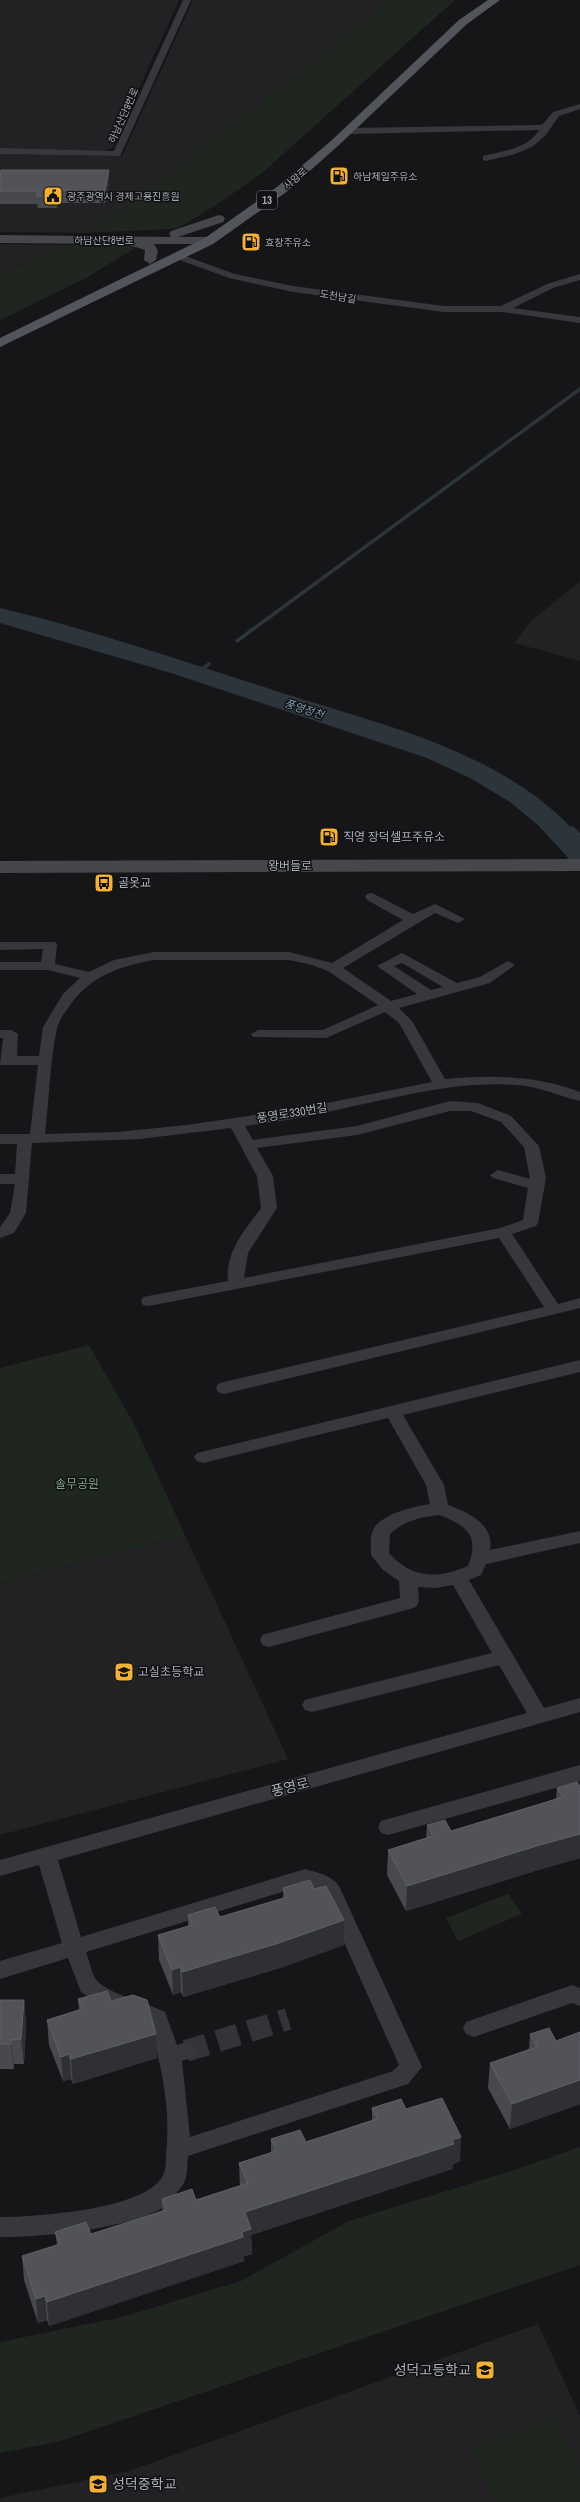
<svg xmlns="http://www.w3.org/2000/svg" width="580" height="2502" viewBox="0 0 580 2502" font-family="'Archivo Narrow','Noto Sans KR',sans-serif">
	<rect width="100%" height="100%" fill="#161618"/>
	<g fill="#222225">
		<polygon points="0,0 179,0 112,148 103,151 0,149"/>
		<polygon points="193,0 392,0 133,202 85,233 0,232 0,154 122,156"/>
		<polygon points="0,244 66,245 0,275"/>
		<polygon points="580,581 580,661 514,643 530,622"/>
		<polygon points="185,1535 288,1759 0,1835 0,1584"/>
		<polygon points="538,2324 580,2416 580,2502 0,2502 0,2498 129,2471"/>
	</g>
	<g fill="#1e261f">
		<polygon points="392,0 455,0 261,174 216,205 180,227 170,229 85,233 133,202"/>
		<polygon points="120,244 137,247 86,278 0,320 0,275 66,245"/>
		<polygon points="89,1345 134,1424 185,1535 0,1584 0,1368"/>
		<polygon points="508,1894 522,1914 458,1941 446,1918"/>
		<polygon points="580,2147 580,2265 57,2442 0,2453 0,2342 122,2317 241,2281 349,2221 511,2171"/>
		<polygon points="555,2417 580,2469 580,2502 495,2502 471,2447"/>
	</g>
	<polygon fill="#2c353c" points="573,826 580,833 580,865 548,830"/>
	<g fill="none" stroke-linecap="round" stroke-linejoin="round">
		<g stroke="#2c353c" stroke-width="3.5">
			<polyline points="237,641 580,389"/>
			<polyline points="200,671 209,664"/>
		</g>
		<polyline stroke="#2c353c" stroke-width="4.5" points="196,673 201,670"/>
		<path fill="#2c353c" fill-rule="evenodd" d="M0 608C92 630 183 661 273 690 380 725 502 749 580 837V862L570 860 539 826 510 802 470 778 427 758 171 673 0 623Z"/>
		<polyline stroke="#333438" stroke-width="22" stroke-dasharray="22 11" stroke-linecap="butt" points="186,2051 288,2019"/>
		<g fill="#37383d" fill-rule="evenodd">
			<polygon points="183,0 191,0 120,156 0,154 0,148 114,151"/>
			<path d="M580 104V109L559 116 545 136 532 147 515 154 486 161 483 160V156C502 151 528 149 539 130L348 134 344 131 348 128 539 125 543 124 553 112Z"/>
			<polygon points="177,253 235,274 293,286 444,306 501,306 547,284 580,274 580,280 553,288 513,308 580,317 580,323 503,312 444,312 293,292 229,278 174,258 174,254"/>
			<path d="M372 893 413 914 435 904 465 919 458 923 435 913 343 968 391 1001 417 994 377 966 402 953 457 983 480 977 508 961 515 965 490 983 399 1008 412 1021 445 1079C493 1075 535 1075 580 1092V1101C558 1096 539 1086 515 1085 457 1081 398 1097 341 1109 309 1117 277 1122 245 1126L253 1140 357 1126 450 1101 478 1103 511 1116 539 1146 546 1178 538 1223 536 1226 512 1234 558 1304 580 1298V1308L224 1394 218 1392 216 1388 218 1384 224 1382 544 1307 499 1238 149 1306 143 1305 141 1301 143 1297 228 1281C225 1252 245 1230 261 1208L257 1176 231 1128 140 1139 32 1143 26 1213 14 1233 0 1238V1227L10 1213 15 1184H0V1174H15L17 1144H0V1134H30L38 1065H0L3 1038H0V1030H11L18 1034 17 1056H39L43 1027 63 994 80 978 48 970H0V962H41L43 949 0 950V942H55L57 945 55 964 89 972 114 960 154 952H289L332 963 403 920 367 900 365 897 367 894ZM154 960H289L312 965 328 971 378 1005 323 1030H258L251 1034 253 1037 326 1038 385 1012 399 1023 432 1082 307 1107 187 1125 117 1132 45 1134C49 1101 50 1060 57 1028 59 1021 64 1013 69 1007 89 977 119 966 154 960ZM402 963 443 987 431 990 394 966ZM450 1111H471L501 1122 524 1147 530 1179 498 1170 490 1175 493 1178 528 1188 523 1220 500 1228 244 1278 248 1253 277 1208 273 1176 257 1148 357 1135Z"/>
			<path d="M580 1360V1372L403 1415 444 1485 448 1505C468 1512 495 1525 490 1550L580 1531V1543L486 1564 481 1575 469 1580 544 1708 580 1698V1712L58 1860 81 1937 305 1869C318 1873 333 1875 340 1888L422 2067 408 2084 188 2156C187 2165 188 2175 184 2183 179 2191 166 2206 159 2210 118 2230 45 2237 0 2237V2217C34 2217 151 2210 164 2173 166 2168 166 2161 166 2155 171 2110 162 2066 149 2024L102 2005 81 1992 68 1958 0 1979V1961L62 1943 39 1865 0 1876V1860L527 1713 499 1665 312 1712 305 1710 302 1705 305 1700 312 1698 492 1653 453 1585 436 1588 418 1587 419 1602 416 1607 410 1609 269 1647 262 1645 260 1640 262 1635 269 1633 400 1598 399 1581 383 1570 371 1555C371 1548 370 1539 372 1533 376 1515 415 1506 430 1504L426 1485 388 1418 203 1463 197 1461 194 1457 197 1453ZM439 1515C467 1525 480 1536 468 1566 438 1579 412 1579 389 1553L390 1534C404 1521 420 1517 439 1515ZM305 1885 322 1893 399 2065 393 2071 190 2137 182 2061 194 2057 197 2051 194 2045 186 2042 177 2045 165 2012C146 2002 113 1996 97 1981 92 1975 89 1960 86 1952Z"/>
			<polygon points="580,1765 580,1781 388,1835 381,1833 378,1827 381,1821 388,1819"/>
			<polygon points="572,1985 580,1988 580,2006 572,2003 474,2037 466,2034 463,2028 466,2022"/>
		</g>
		<g fill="#45474d" fill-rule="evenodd">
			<polygon points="219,215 223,216 225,219 223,222 178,237 209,237 215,241 213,244 154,244 158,251 156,260 150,264 144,260 145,250 126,244 0,243 0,235 171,237 169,234 171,231"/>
			<polygon points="580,859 580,871 0,873 0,861"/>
		</g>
		<polygon fill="#53555c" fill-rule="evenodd" points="488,0 500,0 467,24 340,144 285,193 213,244 0,347 0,338 205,238 277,187 332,140 459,20"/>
	</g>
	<g fill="#47494d">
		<polygon points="0,174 109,183 105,203 58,203 57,208 38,208 37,204 0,204"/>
		<polygon points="580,1786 580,1858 538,1870 406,1911 387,1875 388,1850 426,1838 427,1825 451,1831 556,1799 557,1788"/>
		<polygon points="283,1888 314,1889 344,1920 344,1945 280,1968 183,1997 181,1992 173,1995 159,1960 158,1935 188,1926 188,1915 220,1917 283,1898"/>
		<polygon points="78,1999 111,2001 157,2058 73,2084 71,2079 63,2081 49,2045 47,2020 79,2010"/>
		<polygon points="0,2000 24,2000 26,2025 24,2064 14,2064 14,2069 0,2069"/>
		<polygon points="580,2032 580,2104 510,2129 488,2088 490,2063 529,2049 530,2034 556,2041"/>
		<polygon points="372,2108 406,2109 460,2161 453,2164 452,2169 251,2235 252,2254 244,2256 244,2261 49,2326 47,2320 38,2323 24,2280 22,2256 57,2245 55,2232 91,2234 162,2211 162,2199 196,2200 240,2186 239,2163 271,2153 271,2139 306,2142 372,2120"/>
	</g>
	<g fill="#2f3033">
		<polygon points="109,170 109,183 105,203 105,191"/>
		<polygon points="58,190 58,203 57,208 56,196"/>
		<polygon points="580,1834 580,1858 538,1870 406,1911 407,1886 540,1845"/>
		<polygon points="344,1920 344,1945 280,1968 183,1997 182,1972"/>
		<polygon points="180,1967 181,1992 173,1995 172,1970"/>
		<polygon points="24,2000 26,2025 24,2064 21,2039"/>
		<polygon points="156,2034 157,2058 73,2084 71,2059"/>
		<polygon points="11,2040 14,2064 14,2069 11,2044"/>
		<polygon points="69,2054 71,2079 63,2081 61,2057"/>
		<polygon points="580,2080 580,2104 510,2129 512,2104"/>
		<polygon points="461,2137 460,2161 453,2164 452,2169 251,2235 252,2254 244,2256 244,2261 49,2326 47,2302 242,2232 245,2212"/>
		<polygon points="45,2296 47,2320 38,2323 36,2299"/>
	</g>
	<g fill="#525359" stroke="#5f6168">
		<polygon points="1,170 109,170 105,191 58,190 56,196 37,196 38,191 0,191 0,174"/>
		<polygon points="577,1782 580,1786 580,1834 540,1845 407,1886 388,1850 433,1836 427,1825 445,1820 451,1831 563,1797 557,1788"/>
		<polygon points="310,1880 314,1889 326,1886 344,1920 279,1943 182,1972 180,1967 172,1970 158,1935 192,1925 188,1915 215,1907 220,1917 287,1897 283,1888"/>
		<polygon points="107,1991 111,2001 133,1995 147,2000 156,2034 71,2059 69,2054 61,2057 47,2020 82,2009 78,1999"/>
		<polygon points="0,2000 24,2000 21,2039 11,2040 11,2044 0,2044"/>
		<polygon points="549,2028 556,2041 580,2032 580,2080 512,2104 490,2063 537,2047 530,2034"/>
		<polygon points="442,2098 461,2137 452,2140 454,2144 245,2212 251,2229 242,2232 243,2237 47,2302 45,2296 36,2299 22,2256 60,2244 55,2232 86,2222 91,2234 166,2210 162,2199 192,2189 196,2200 248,2183 239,2163 276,2151 271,2139 300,2130 306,2142 377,2119 372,2108 401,2099 406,2109"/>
	</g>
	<defs>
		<g id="fuel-square" transform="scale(1)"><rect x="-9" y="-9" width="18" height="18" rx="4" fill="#f2b134" stroke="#111113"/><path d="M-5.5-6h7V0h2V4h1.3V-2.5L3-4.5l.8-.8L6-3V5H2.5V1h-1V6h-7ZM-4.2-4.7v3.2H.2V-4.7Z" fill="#111"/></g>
		<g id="civic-square" transform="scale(1)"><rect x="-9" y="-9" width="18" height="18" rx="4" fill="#f2b134" stroke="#111113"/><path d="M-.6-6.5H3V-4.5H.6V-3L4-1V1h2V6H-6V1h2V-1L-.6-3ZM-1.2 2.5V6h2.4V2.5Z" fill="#111"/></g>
		<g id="bus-square" transform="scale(1)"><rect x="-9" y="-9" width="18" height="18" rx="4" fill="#f2b134" stroke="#111113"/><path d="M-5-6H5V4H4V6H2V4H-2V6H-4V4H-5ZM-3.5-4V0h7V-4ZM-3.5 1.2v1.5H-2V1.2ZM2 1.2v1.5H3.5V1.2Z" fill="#111"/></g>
		<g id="school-square" transform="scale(1)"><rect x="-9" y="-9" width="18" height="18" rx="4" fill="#f2b134" stroke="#111113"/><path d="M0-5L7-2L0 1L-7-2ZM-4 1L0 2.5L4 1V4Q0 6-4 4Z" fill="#111"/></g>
	</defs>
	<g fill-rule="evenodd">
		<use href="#fuel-square" x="339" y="176"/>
		<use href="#civic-square" x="53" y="196"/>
		<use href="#fuel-square" x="251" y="242"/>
		<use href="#fuel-square" x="329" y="837"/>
		<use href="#bus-square" x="104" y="883"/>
		<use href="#school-square" x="124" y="1672"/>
		<use href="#school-square" x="485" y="2370"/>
		<use href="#school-square" x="98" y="2484"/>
	</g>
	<g text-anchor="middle" stroke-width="3" stroke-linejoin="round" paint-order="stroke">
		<g font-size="10" fill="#a8adb8" stroke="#111113">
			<text transform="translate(123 115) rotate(-66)" y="4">하남산단9번로</text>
			<text transform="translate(295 178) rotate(-41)" y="4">사암로</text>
			<text x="104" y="244">하남산단8번로</text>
			<text transform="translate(338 296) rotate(9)" y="4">도천남길</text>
		</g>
		<g font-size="10" fill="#a8adb8" stroke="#111113" text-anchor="start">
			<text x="353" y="180">하남제일주유소</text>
			<text x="67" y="200">광주광역시 경제고용진흥원</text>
			<text x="265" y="246">효창주유소</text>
		</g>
		<rect fill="#111113" stroke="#7b7e86" stroke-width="1" x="257" y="191" width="20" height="18" rx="3"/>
		<g font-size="11" font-weight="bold" fill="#a8adb8">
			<text x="267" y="204">13</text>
		</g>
		<g font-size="11" font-style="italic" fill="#7f9bb3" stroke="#111113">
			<text transform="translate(304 709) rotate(18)" y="4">풍영정천</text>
		</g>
		<g font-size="12" fill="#a8adb8" stroke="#111113" text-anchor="start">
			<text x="343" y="841">직영 장덕셀프주유소</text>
			<text x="118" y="887">골옷교</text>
			<text x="138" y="1676">고실초등학교</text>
		</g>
		<g font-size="12" fill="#a8adb8" stroke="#111113">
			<text x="290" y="870">왕버들로</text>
			<text transform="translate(292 1113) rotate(-9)" y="4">풍영로330번길</text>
		</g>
		<g font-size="12" fill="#7fa381" stroke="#111113">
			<text x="77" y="1488">솔무공원</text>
		</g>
		<g font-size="14" fill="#a8adb8" stroke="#111113">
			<text transform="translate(290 1787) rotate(-14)" y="5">풍영로</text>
		</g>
		<g font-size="14" fill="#a8adb8" stroke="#111113" text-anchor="end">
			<text x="471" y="2375">성덕고등학교</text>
			<text x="112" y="2489" text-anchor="start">성덕중학교</text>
		</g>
	</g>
</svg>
